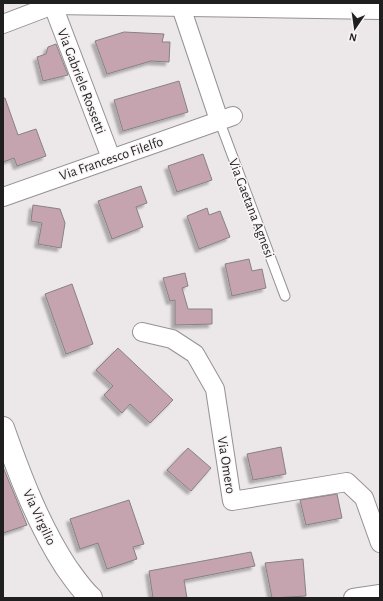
<svg xmlns="http://www.w3.org/2000/svg" width="383" height="601" viewBox="0 0 383 601" font-family="'Alegreya Sans',sans-serif">
	<defs>
		<filter id="shadow"><feDropShadow dx="-3.5" dy="3.5" stdDeviation="1" flood-color="#0004"/></filter>
	</defs>
	<rect width="100%" height="100%" fill="#ece7e9"/>
	<g fill="#c5a4b0" stroke="#868284" filter="url(#shadow)">
		<polygon points="124,32 164,34 162,42 170,42 169,62 151,61 107,74 95,41"/>
		<polygon points="56,44 68,75 43,81 37,57 46,54 48,47"/>
		<polygon points="179,81 188,112 123,131 114,100"/>
		<polygon points="3,98 5,98 18,135 36,129 46,156 17,166 14,158 3,162"/>
		<polygon points="203,154 212,180 177,192 168,166"/>
		<polygon points="141,186 147,203 136,207 143,227 112,239 98,201"/>
		<polygon points="33,205 60,209 65,223 61,248 38,244 42,223 31,221"/>
		<polygon points="207,208 209,215 220,211 230,237 199,249 187,216"/>
		<polygon points="249,259 252,271 262,269 266,288 232,296 225,264"/>
		<polygon points="185,273 188,286 182,288 188,309 212,309 212,324 175,325 175,300 170,301 163,278"/>
		<polygon points="72,284 93,344 66,354 45,294"/>
		<polygon points="118,348 173,400 150,423 130,404 122,413 104,395 113,386 96,370"/>
		<polygon points="281,447 286,474 253,480 247,454"/>
		<polygon points="188,448 211,468 191,491 167,470"/>
		<polygon points="3,467 27,525 3,533"/>
		<polygon points="337,494 342,518 306,525 300,500"/>
		<polygon points="129,500 144,544 133,547 137,559 107,569 98,543 80,549 70,519"/>
		<polygon points="251,552 255,566 184,580 187,598 153,598 149,571"/>
		<polygon points="303,559 306,596 272,598 265,563"/>
	</g>
	<g fill="none" stroke-linecap="round" stroke-linejoin="round">
		<g stroke="#969294" stroke-width="11">
			<polyline id="lane" points="219,120 285,296"/>
		</g>
		<g stroke="#969294" stroke-width="20">
			<g id="street">
				<polyline points="52,3 111,158"/>
				<polyline points="181,7 219,120"/>
				<polyline points="3,24 53,5 380,10"/>
				<polyline points="3,197 233,116"/>
				<polyline points="142,332 172,339 195,354 215,389 232,501 347,482 364,498 380,543"/>
				<polyline points="353,598 380,594"/>
			</g>
		</g>
		<g stroke="#969294" stroke-width="24">
			<path id="secondary" d="M3 428C20 476 38 524 66 567 74 578 81 589 91 598"/>
		</g>
		<use href="#lane" stroke="#fff" stroke-width="9"/>
		<use href="#street" stroke="#fff" stroke-width="18"/>
		<use href="#secondary" stroke="#fff" stroke-width="22"/>
	</g>
	<g text-anchor="middle" stroke-width="3" stroke-linejoin="round" paint-order="stroke">
		<g font-size="14" fill="#201f1f" stroke="#f9f5f6">
			<text transform="translate(82 81) rotate(69)" y="5">Via Gabriele Rossetti</text>
			<text transform="translate(111 158) rotate(-19)" y="5">Via Francesco Filelfo</text>
			<text transform="translate(252 208) rotate(69)" y="5">Via Gaetana Agnesi</text>
			<text transform="translate(227 465) rotate(81)" y="5">Via Omero</text>
			<text transform="translate(40 517) rotate(65)" y="5">Via Virgilio</text>
		</g>
	</g>
	<rect width="383" height="601" fill="none" stroke="#201f1f" stroke-width="8"/>
	<g transform="translate(355 28) rotate(193)" stroke="#f9f5f6" stroke-width="3" paint-order="stroke">
	<path d="M0-3L7 15L0 10L-7 15Z" fill="#201f1f"/>
	<text y="-6" font-size="11" font-weight="bold" text-anchor="middle" fill="#201f1f">N</text>
	</g>
</svg>
